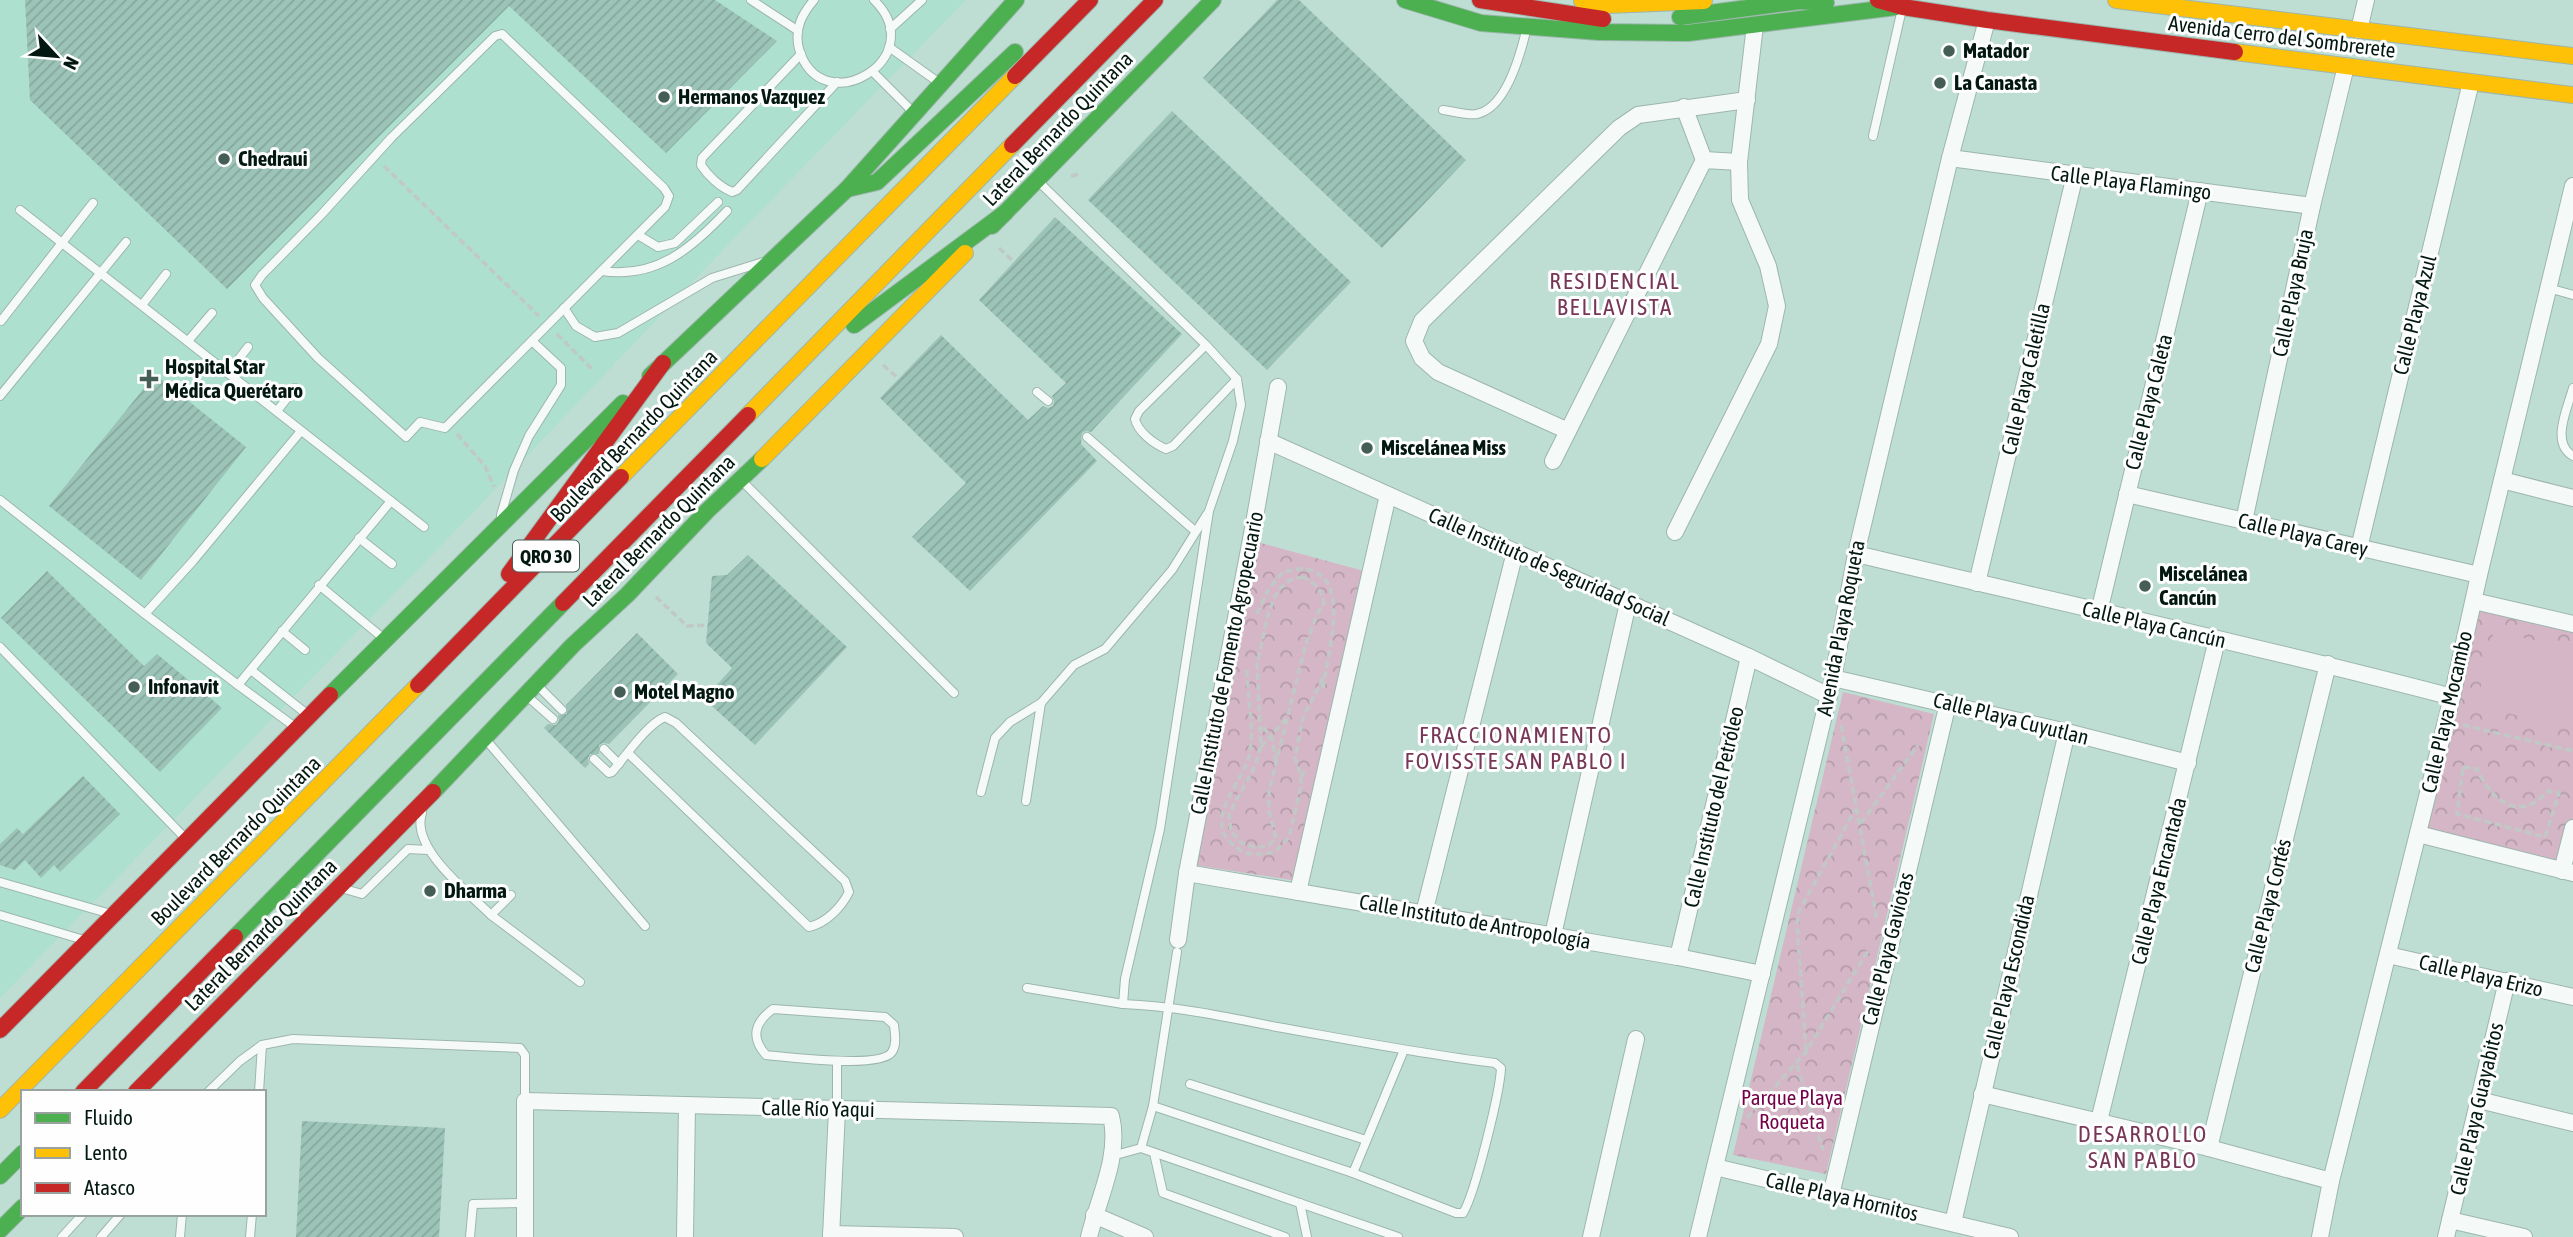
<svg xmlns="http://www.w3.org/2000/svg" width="2573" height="1237" viewBox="0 0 2573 1237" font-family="'Asap Condensed',sans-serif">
	<defs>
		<pattern id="forest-crowns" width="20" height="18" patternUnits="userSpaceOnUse" patternTransform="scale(1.75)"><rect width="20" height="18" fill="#d5b6c6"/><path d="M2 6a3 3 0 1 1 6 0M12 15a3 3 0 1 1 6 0" fill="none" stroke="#b59ca9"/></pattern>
		<pattern id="building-hatch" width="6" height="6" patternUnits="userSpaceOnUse" patternTransform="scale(1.75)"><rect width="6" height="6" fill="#9cc3b7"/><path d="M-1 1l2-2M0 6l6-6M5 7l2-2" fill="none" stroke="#85a79c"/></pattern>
	</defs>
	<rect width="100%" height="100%" fill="#bfded3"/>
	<polygon fill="#ade0ce" points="0,0 966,0 742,230 468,518 0,998"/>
	<g fill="url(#forest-crowns)">
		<polygon points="1257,542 1364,571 1297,881 1194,865"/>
		<polygon points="2477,606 2573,628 2573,818 2561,868 2425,830"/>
		<polygon points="1843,692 1934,714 1826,1174 1733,1155"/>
	</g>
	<polygon fill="#d5b6c6" points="2494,631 2573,649 2573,728 2476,706"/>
	<g fill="url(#building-hatch)">
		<polygon points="25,0 715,0 777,41 666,153 509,6 227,289 30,100"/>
		<polygon points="1277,0 1299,0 1466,160 1382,248 1203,78"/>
		<polygon points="1172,111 1351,282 1267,370 1088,200"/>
		<polygon points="1055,217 1182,334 1091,432 1086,431 1082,433 1081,444 1097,461 970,591 912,537 966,483 880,398 941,335 1028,420 1043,406 1048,408 1053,406 1054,401 1052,396 1066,383 979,300"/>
		<polygon points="161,379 246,447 141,580 49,506 149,382 155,386"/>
		<polygon points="748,555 847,647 755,745 704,699 732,668 706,643 712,576 727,575"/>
		<polygon points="47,571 144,666 157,654 222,708 160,772 1,618"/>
		<polygon points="637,633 678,674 609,744 603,743 599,745 599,754 590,754 588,758 589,764 585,768 544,728 548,724 556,725 559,721 558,715 567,714 566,705"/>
		<polygon points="83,776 120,814 60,872 54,865 41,878 25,860 15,870 0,865 0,844 17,828 23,834"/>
		<polygon points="302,1121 445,1128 439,1237 296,1237"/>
	</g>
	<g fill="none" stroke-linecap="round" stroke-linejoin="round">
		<g stroke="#9db6ad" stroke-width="10">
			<g id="lane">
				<polyline points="751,0 797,30"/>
				<path d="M814 0C802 14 794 29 799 49 821 124 933 58 874 0"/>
				<polyline points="890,29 922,0"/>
				<polygon points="502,34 664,188 669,196 665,207 445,428 420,422 406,437 318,358 263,298 255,285 262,275 321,215 391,138 495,36"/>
				<polyline points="889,47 938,82"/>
				<path d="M801 54 702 158 701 165C708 176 720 187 732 192L737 190 837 82"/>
				<polyline points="873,72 913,112"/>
				<path d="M1443 110C1453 111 1468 116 1477 114 1506 108 1520 56 1526 31"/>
				<polyline points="1873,136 1902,9"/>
				<path d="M1040 183 1206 345 1237 379 1241 405 1233 441 1209 511 1160 829 1125 979 1123 1004C1175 1006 1227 1017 1277 1027 1350 1040 1422 1054 1495 1063L1501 1068C1500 1092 1475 1194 1463 1213H1456L1353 1173 1153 1106"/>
				<polyline points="20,210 424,527"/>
				<polyline points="638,235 658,247 675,243 718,202"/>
				<path d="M602 271C656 279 691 249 727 211"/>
				<polyline points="2548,288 2573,295"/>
				<polyline points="142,305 166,274"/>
				<polyline points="564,308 576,326 595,337 618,333 712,278 763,262"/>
				<polyline points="1,321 93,203"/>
				<polyline points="188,341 212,313"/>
				<path d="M1206 345 1139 411 1135 419C1138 432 1154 444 1166 449L1173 446 1237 379"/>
				<polyline points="228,373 248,347"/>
				<path d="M2573 388C2568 407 2550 443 2573 456"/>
				<polyline points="1037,392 1048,401"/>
				<polyline points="0,396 126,242"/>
				<polyline points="277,411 295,388"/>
				<polyline points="301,431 193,561 145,614 238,685 391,501"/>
				<polyline points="1087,437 1195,531"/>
				<polyline points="743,482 954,693"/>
				<polyline points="0,500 145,614"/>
				<polyline points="501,515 514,470 529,436 561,385 561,368 532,341"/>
				<polyline points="359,538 392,564"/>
				<polyline points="319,585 383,638"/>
				<polyline points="282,631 305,650"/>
				<polyline points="0,647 186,839"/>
				<polyline points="251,670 308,715"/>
				<polyline points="238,685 295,727"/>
				<polyline points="537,685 562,710"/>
				<polyline points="528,697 553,719"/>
				<polyline points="487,741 645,926"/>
				<polyline points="604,749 619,764"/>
				<path d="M594 759 609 773 612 772C625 757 647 724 665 717L676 723 845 881 849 892C841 908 826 923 809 927L628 753"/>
				<polyline points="981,792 995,738 1010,722 1041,703"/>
				<polyline points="1026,801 1041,703 1074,665 1105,649 1172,570 1207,514"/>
				<path d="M422 813C410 848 468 892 491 915L511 895"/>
				<polyline points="0,882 111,914"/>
				<polyline points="341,888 362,894 408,849 428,850"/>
				<polyline points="0,915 84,940"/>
				<polyline points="491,915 580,982"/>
				<polyline points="1027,988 1123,1004"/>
				<path d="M773 1009 885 1017 894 1025C895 1034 897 1044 892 1052 881 1069 788 1057 766 1055 750 1037 755 1022 773 1009Z"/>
				<polyline points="837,1061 837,1110"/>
				<polyline points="1190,1084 1366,1140"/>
				<polyline points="208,1092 240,1061 262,1045 293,1039 520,1048 525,1055 525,1101"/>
				<polyline points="259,1092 262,1045"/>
				<polyline points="1141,1148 1398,1237"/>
				<polyline points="1154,1153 1163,1193 1285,1237"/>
				<polyline points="1112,1156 1141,1148 1153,1106 1177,952"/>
				<polyline points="1353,1173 1404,1050"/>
				<polyline points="1300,1203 1307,1237"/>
				<polyline points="62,1237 83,1214"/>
				<polyline points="101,1237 121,1214"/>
				<polyline points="180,1237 182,1214"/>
				<polyline points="250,1237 252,1214"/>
				<polyline points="470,1237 473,1204 525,1203"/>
			</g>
		</g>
		<g stroke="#9db6ad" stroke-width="18">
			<g id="street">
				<polyline points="2359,30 2366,0"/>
				<polyline points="1684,107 1704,160"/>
				<polyline points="1950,158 2312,206"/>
				<polyline points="1568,431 1438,372 1422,358 1414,341 1422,321 1619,128 1638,115 1747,100"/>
				<polyline points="1268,441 1749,657 1829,696"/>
				<polyline points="1553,461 1704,160 1739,162"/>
				<polyline points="2502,480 2573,498"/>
				<polyline points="2127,494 2479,575"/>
				<polyline points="2244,521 2312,206 2346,66"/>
				<polyline points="1675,532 1769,344 1777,306 1768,266 1740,200 1739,162 1755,25"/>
				<polyline points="2359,548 2471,82"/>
				<path d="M1856 554C2054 601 2254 645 2452 697"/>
				<polyline points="1977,583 2075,175"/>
				<polyline points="2474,601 2573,624"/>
				<polyline points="2099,612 2200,191"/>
				<polyline points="1833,678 2067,732 2188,763"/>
				<polyline points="2418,834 2573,873"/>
				<polyline points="2562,871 2573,828"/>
				<polyline points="1187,873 1678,957 1762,974"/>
				<polyline points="1298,892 1388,495"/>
				<polyline points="1424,913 1515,552"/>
				<polyline points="1553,935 1628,603"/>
				<polyline points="1178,940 1187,873 1252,534 1278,387"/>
				<polyline points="2388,955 2573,997"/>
				<polyline points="1678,957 1749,657"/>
				<polyline points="1982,1094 2209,1148 2331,1181"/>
				<polyline points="2479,1100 2573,1123"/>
				<polyline points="2099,1121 2217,640"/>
				<polyline points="2209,1148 2328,664"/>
				<polyline points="1715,1167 2010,1237"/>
				<polyline points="1831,1195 1948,703"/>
				<polyline points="1094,1215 1145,1237"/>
				<polyline points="2450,1220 2524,1237"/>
				<polyline points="1953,1223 2067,732"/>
				<polyline points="831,1234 955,1237"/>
				<path d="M525 1237V1101L1111 1116C1121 1155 1098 1199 1089 1237"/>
				<polyline points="685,1237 687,1106"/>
				<polyline points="831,1237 837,1110"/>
				<polyline points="1591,1237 1636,1039"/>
				<polyline points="1698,1237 1833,678 1856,554 1950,158 1987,20"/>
				<polyline points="2320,1237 2331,1181 2452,697 2479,575 2573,186"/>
				<polyline points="2446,1237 2507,981"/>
			</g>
		</g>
		<g stroke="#9db6ad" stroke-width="18">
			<g id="fast">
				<polyline points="1405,0 1481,23 1599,32 1688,33 1896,7"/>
				<polyline points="1680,17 1800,1 1826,3"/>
				<polyline points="847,189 877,182 1015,52"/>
				<polyline points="992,226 1213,0"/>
				<polyline points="854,325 1005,213"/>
				<polyline points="650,376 847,189 1016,0"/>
				<polyline points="330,695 623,403"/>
				<polyline points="433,792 573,645 627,595 707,511 762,459"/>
				<polyline points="235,937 563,603"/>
				<polyline points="0,1176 23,1153"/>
				<polyline points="0,1230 23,1207"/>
			</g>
		</g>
		<g stroke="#9db6ad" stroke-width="18">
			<g id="slow">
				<polyline points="2116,0 2573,56"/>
				<polyline points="1582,1 1608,5 1704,1"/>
				<polyline points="2235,52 2573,95"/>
				<polyline points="748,415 1012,145"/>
				<polyline points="762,459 965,253"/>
				<polyline points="621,477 1015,76"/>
				<polyline points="0,1110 418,685"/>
			</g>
		</g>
		<g stroke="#9db6ad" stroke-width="18">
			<g id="jam">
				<polyline points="1480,0 1603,19"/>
				<polyline points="1878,0 1903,7 1987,20 2235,52"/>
				<polyline points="1015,76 1090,0"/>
				<polyline points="1012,145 1155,0"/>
				<polyline points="509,574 663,363"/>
				<polyline points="563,603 748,415"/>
				<polyline points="418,685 621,477"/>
				<polyline points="0,1030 330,695"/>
				<polyline points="83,1092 235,937"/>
				<polyline points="136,1092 433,792"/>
			</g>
		</g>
		<g stroke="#c0c9c5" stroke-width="3.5" stroke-dasharray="7 3.5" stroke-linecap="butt">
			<polyline points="384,166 539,316"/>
			<polyline points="1071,176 1080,174"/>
			<polyline points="999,248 1013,261"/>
			<polyline points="557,334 593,370"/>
			<polyline points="883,365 899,379"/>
			<polyline points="457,434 485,466 494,487"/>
			<path d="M1302 577C1316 583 1321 589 1324 603L1318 612 1305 647 1269 791V811L1276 838 1269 845 1256 848 1242 843 1231 832 1229 814 1255 766 1261 747 1257 664 1269 611 1278 590 1290 580Z"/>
			<polyline points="656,597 687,626 707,625"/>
			<path d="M1257 614 1268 590 1283 572C1289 571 1298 568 1305 569 1355 576 1325 657 1323 690"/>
			<path d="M1247 670C1247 698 1255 727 1249 756 1243 782 1204 818 1231 843 1245 857 1257 855 1275 852L1289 837 1300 791 1301 777 1295 757 1303 718 1324 676"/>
			<polyline points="1841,725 1877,920"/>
			<polyline points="2463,725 2573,751"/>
			<polyline points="1263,727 1272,738 1276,761"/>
			<polyline points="1261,747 1286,719"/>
			<path d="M2463 767 2477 769C2486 790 2509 818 2535 802 2539 800 2544 795 2548 791L2559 793 2545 837 2457 814Z"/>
			<polyline points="1301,777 1306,770"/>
			<polyline points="1861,823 1918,745"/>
			<polyline points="1806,1050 1797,924 1799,911 1855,810"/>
			<polyline points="1797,1065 1823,1150"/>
			<polyline points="1747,1118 1806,1052 1869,949"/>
		</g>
		<use href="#lane" stroke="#f5faf8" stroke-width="8"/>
		<use href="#street" stroke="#f5faf8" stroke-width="16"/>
		<use href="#fast" stroke="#4caf50" stroke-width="16"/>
		<use href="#slow" stroke="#ffc107" stroke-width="16"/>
		<use href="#jam" stroke="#c62828" stroke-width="16"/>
	</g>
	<g fill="#445d55" stroke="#fefefe" stroke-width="2.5">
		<circle cx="1949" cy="51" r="7"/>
		<circle cx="1940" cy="83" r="7"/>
		<circle cx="664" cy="97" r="7"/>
		<circle cx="224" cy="159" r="7"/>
		<path d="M145.5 368.5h7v7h7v7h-7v7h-7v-7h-7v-7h7z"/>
		<circle cx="1367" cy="448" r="7"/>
		<circle cx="2145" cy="586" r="7"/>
		<circle cx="134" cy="687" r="7"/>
		<circle cx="620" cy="692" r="7"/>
		<circle cx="430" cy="891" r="7"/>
	</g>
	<g text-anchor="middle" stroke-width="6" stroke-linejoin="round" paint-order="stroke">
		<rect fill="#fefefe" stroke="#4e5d58" stroke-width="2" x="513" y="540.5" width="66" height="31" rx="5"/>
		<g font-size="19" font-weight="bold" fill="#021811">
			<text x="546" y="563">QRO 30</text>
		</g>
		<g font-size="21" fill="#021811" stroke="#fefefe">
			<text transform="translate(2282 37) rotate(7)" y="7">Avenida Cerro del Sombrerete</text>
			<text transform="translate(1058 129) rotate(-46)" y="7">Lateral Bernardo Quintana</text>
			<text transform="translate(2131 183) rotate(7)" y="7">Calle Playa Flamingo</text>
			<text transform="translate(2293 293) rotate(-78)" y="7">Calle Playa Bruja</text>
			<text transform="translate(2415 315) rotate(-76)" y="7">Calle Playa Azul</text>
			<text transform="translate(2026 379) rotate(-77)" y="7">Calle Playa Caletilla</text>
			<text transform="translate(2149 402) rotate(-76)" y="7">Calle Playa Caleta</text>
			<text transform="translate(634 436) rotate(-46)" y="7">Boulevard Bernardo Quintana</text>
			<text transform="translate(659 531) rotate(-45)" y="7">Lateral Bernardo Quintana</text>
			<text transform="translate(2303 535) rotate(13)" y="7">Calle Playa Carey</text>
			<text transform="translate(1549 567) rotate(24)" y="7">Calle Instituto de Seguridad Social</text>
			<text transform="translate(2154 625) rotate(13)" y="7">Calle Playa Cancún</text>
			<text transform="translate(1841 628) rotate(-79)" y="7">Avenida Playa Roqueta</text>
			<text transform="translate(1227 663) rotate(-79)" y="7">Calle Instituto de Fomento Agropecuario</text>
			<text transform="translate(2447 712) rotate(-77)" y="7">Calle Playa Mocambo</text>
			<text transform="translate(2011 719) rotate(14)" y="7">Calle Playa Cuyutlan</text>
			<text transform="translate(1714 807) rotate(-77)" y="7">Calle Instituto del Petróleo</text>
			<text transform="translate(236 841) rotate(-45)" y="7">Boulevard Bernardo Quintana</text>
			<text transform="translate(2159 881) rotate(-76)" y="7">Calle Playa Encantada</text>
			<text transform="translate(2268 906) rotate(-76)" y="7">Calle Playa Cortés</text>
			<text transform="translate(1475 922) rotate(10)" y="7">Calle Instituto de Antropología</text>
			<text transform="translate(261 935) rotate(-45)" y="7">Lateral Bernardo Quintana</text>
			<text transform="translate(1888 949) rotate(-76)" y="7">Calle Playa Gaviotas</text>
			<text transform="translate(2481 976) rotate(13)" y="7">Calle Playa Erizo</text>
			<text transform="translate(2009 977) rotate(-77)" y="7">Calle Playa Escondida</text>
			<text transform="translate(818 1109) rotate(1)" y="7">Calle Río Yaqui</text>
			<text transform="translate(2477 1109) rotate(-77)" y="7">Calle Playa Guayabitos</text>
			<text transform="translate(1842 1197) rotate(13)" y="7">Calle Playa Hornitos</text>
		</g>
		<g font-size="21" font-weight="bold" fill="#021811" stroke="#fefefe" text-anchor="start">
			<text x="1963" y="58">Matador</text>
			<text x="1954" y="90">La Canasta</text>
			<text x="678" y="104">Hermanos Vazquez</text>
			<text x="238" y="166">Chedraui</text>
			<text x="165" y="374">Hospital Star<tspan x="165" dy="24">Médica Querétaro</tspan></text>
			<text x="1381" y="455">Miscelánea Miss</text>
			<text x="2159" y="581">Miscelánea<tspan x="2159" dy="24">Cancún</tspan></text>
			<text x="148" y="694">Infonavit</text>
			<text x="634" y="699">Motel Magno</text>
			<text x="444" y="898">Dharma</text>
		</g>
		<g font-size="21" fill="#730148" stroke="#fefefe">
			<text x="1792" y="1105">Parque Playa<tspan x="1792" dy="24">Roqueta</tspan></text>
		</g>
		<g font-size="23" letter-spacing="2" fill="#783657" stroke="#fefefe">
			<text x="1615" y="289">RESIDENCIAL<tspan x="1615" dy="26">BELLAVISTA</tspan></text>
			<text x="1516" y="743">FRACCIONAMIENTO<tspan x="1516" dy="26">FOVISSTE SAN PABLO I</tspan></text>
			<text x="2143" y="1142">DESARROLLO<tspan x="2143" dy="26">SAN PABLO</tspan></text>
		</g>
	</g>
	<rect x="21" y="1090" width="245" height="126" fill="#fefefe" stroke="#99a29f" stroke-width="2"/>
	<rect x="35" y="1113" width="35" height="10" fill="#4caf50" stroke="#99a29f" stroke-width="2"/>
	<text x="84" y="1125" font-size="21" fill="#021811">Fluido</text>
	<rect x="35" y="1148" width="35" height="10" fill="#ffc107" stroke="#99a29f" stroke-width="2"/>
	<text x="84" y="1160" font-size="21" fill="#021811">Lento</text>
	<rect x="35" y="1183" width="35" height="10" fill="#c62828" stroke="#99a29f" stroke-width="2"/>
	<text x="84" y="1195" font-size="21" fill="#021811">Atasco</text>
	<g transform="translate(56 56) rotate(116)" stroke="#fefefe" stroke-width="5" paint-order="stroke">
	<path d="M0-5L12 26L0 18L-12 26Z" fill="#021811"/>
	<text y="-10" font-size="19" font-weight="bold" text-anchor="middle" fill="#021811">N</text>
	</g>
</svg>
